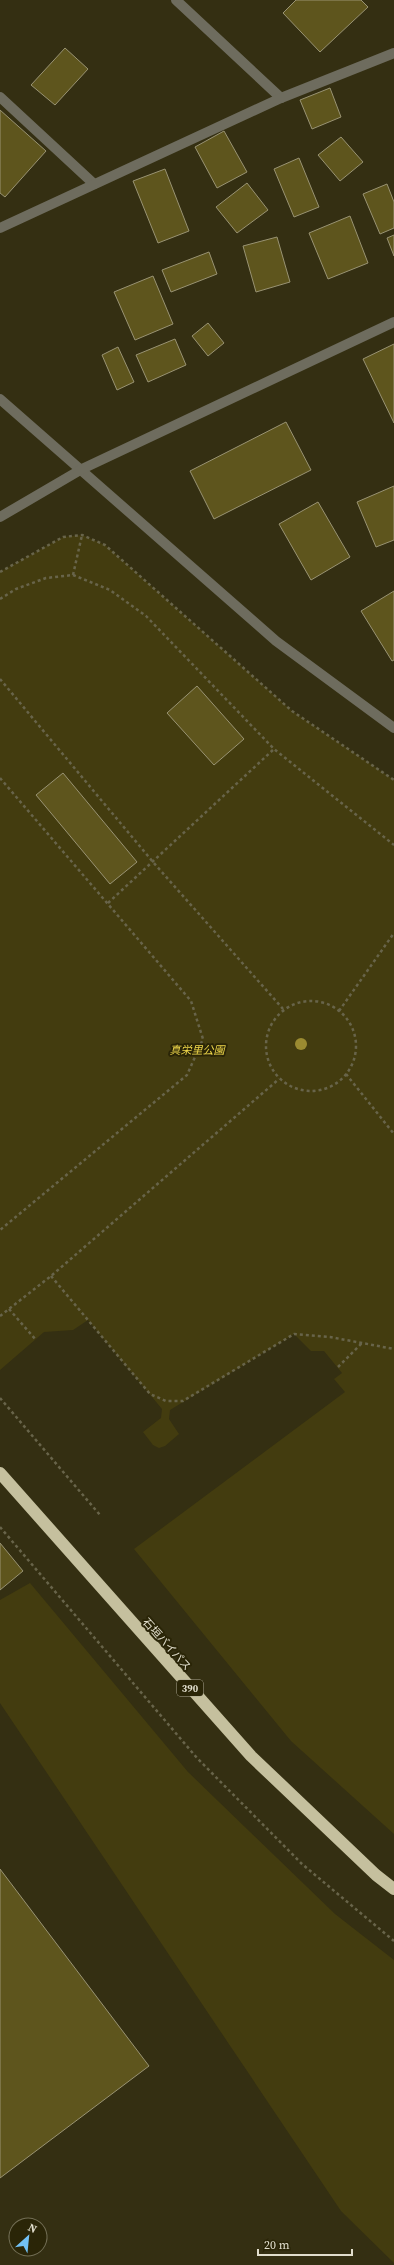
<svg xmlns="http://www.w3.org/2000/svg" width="394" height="2265" viewBox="0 0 394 2265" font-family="'Source Serif 4','Noto Sans JP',serif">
	<rect width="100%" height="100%" fill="#342f12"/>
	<g fill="#433c0f">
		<polygon points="82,535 105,545 292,711 394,780 394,1834 291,1741 134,1549 345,1392 334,1379 342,1373 324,1351 311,1351 294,1334 170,1410 169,1419 179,1434 165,1446 159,1448 153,1445 143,1432 161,1418 162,1409 88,1320 73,1330 44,1332 0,1370 0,572 63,537"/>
		<polygon points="30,1583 188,1772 335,1914 394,1960 394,2263 341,2211 0,1703 0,1600"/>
	</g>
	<g fill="#5e551d" stroke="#999373">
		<polygon points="296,0 361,0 368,7 320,52 283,13"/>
		<polygon points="65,48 88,69 55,105 31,85"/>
		<polygon points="330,88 341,117 312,129 300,100"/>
		<polygon points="0,110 46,151 5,197 0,193"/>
		<polygon points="224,131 247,172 217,188 195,147"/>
		<polygon points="341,137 363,162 340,181 318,155"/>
		<polygon points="299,158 319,207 294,217 274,169"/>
		<polygon points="165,169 189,231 158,243 133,181"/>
		<polygon points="247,183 268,210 237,233 216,207"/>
		<polygon points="387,184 394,202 394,228 380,234 363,194"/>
		<polygon points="350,216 368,263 328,279 309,233"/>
		<polygon points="394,235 394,256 387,238"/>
		<polygon points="277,237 290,282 256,292 243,246"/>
		<polygon points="209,252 217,274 171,292 162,270"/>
		<polygon points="153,276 173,324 135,340 114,292"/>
		<polygon points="208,323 224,343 208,356 192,336"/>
		<polygon points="175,339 186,365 148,382 136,355"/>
		<polygon points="394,344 394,423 363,359"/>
		<polygon points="118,347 134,382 117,390 102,355"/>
		<polygon points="286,422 311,470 214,519 190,471"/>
		<polygon points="394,486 394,540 376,547 357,502"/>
		<polygon points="318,502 350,557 311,580 279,524"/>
		<polygon points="394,591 394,660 392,661 361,611"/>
		<polygon points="197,686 244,739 214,765 167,713"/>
		<polygon points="63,773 137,862 110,884 36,795"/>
		<polygon points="0,1543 23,1571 0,1590"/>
		<polygon points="0,1869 149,2066 0,2178"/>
	</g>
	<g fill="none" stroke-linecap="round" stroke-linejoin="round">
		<g stroke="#68644a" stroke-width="2.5" stroke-dasharray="3 3" stroke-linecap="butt">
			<polyline points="0,572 63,537 82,535 105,545 292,711 394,780"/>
			<polyline points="73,575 82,535"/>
			<polyline points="0,599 16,589 46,578 73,575 110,590 146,616 274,749 394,845"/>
			<polyline points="0,679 153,862 283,1009"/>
			<polyline points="0,778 191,1001 203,1039 187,1075 0,1230"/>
			<polyline points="108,903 274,749"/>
			<circle cx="311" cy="1046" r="45"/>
			<polyline points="339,1011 394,933"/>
			<polyline points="346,1074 394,1134"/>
			<polyline points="51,1276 150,1394 166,1401 183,1401 294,1334 330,1337 394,1349"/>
			<polyline points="9,1309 36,1340"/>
			<polyline points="0,1316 51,1276 279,1079"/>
			<polyline points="338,1367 362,1343"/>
			<polyline points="0,1398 100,1515"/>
			<polyline points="0,1527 197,1758 302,1864 394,1941"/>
		</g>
		<g stroke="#6e6c5e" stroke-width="10">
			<polyline points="176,0 281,98"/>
			<polyline points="0,97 94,184"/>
			<polyline points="0,228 281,98 394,53"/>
			<polyline points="0,399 276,641 394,728"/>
			<polyline points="0,517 82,469 394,322"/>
		</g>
		<polyline stroke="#c5c09e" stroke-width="12" points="0,1473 251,1756 376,1875 394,1889"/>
	</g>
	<circle fill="#9b8b31" cx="301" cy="1044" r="6"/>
	<g text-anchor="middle" stroke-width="4" stroke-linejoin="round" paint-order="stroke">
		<rect fill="#2a2507" stroke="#aaa692" stroke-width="1" x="177" y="1680" width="26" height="16" rx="3"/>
		<g font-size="10" font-weight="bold" fill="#e1decd">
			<text x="190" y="1692">390</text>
		</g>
		<g font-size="11" font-style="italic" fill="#efd74a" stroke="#2a2507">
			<text x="197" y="1054">真栄里公園</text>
		</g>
		<g font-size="11" fill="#e1decd" stroke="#2a2507">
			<text transform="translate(167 1644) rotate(48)" y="4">石垣バイパス</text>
		</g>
	</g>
	<g transform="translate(28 2237) rotate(27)"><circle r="19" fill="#2a2507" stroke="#736f56"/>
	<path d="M0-3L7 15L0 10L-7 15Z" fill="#72c1f5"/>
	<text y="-6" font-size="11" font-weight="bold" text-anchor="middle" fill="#e1decd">N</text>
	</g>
	<path d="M258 2249v6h94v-6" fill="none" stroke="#e1decd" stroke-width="2"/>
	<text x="264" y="2249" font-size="12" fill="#e1decd" stroke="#2a2507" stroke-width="3" paint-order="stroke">20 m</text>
</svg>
